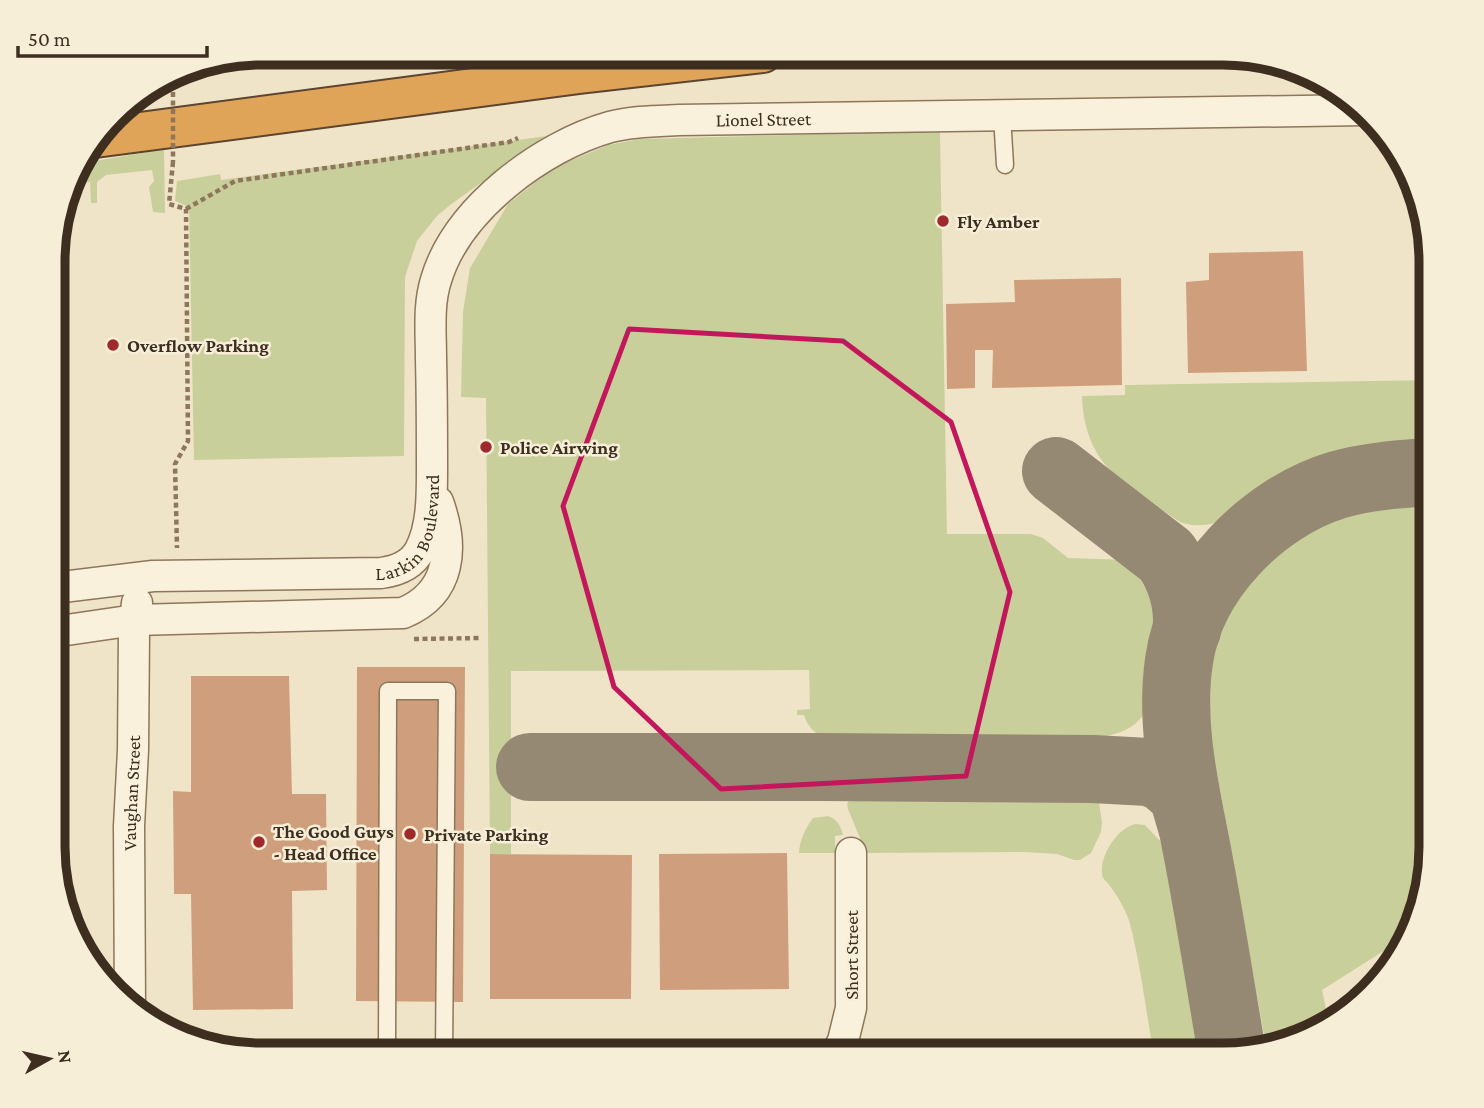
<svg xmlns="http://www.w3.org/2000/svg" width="1484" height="1108" viewBox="0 0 1484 1108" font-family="'Crimson Pro',serif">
	<rect width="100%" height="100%" fill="#f0e4c8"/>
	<g fill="#c9cf9b">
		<path d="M940 131 947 534H1031L1043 538 1068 558 1129 560C1137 574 1146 587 1152 603 1162 631 1160 696 1140 719 1129 732 1112 735 1097 738H830C816 736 808 728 804 715H797V710L810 709 809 670 511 671V854H490L486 398 461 397 463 312 470 268 508 204 553 168 608 145 640 139Z"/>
		<polygon points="547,136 450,205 437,216 417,241 405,277 404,456 194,460 189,207 175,201 177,181 220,174 221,180"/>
		<polygon points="164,149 165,213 153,212 149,187 154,181 152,170 106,175 97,182 97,203 91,203 90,182 71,183 78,164"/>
		<path d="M1431 380V440C1385 445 1321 450 1281 477 1248 498 1223 537 1180 522 1128 487 1084 467 1082 396L1125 395V385Z"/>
		<path d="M1431 499V862L1416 927 1412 933 1322 990 1329 1023 1315 1034 1266 1046 1211 740C1210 726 1208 712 1208 697 1207 623 1259 548 1325 517 1354 504 1400 500 1431 499Z"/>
		<polygon points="852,796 1093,797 1099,802 1102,823 1101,832 1091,853 1080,860 1074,860 1057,854 1024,852 866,853 848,809 847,804"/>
		<path d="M828 816C837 819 841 826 843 835L835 836V853H799C800 839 805 829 813 818Z"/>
		<path d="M1136 824 1145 825 1161 842 1181 876 1213 1055H1154C1146 1012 1141 967 1130 924 1127 912 1117 895 1110 886 1106 880 1102 880 1102 873 1100 855 1118 827 1136 824Z"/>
	</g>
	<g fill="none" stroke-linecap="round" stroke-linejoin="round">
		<g stroke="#968974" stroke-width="68">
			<path d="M1056 471 1166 556C1182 579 1188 602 1187 630"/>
			<polyline points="530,767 821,767 1093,769 1148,772 1163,777 1179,791 1184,799 1192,826"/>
			<path d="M1232 1053C1221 989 1211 925 1199 861 1187 796 1169 728 1179 661 1190 581 1262 508 1337 485 1368 476 1400 474 1431 472"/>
		</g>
	</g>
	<g fill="#cf9f7d">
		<polygon points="1303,251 1307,371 1188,373 1186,282 1209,280 1209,253"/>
		<polygon points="1121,278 1122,385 992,388 993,350 975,350 975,388 947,389 946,304 1015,302 1014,280"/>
		<polygon points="357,667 465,667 463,1002 356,1001"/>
		<polygon points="191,676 289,676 292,794 326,794 327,890 292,891 293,1009 193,1010 191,894 174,894 173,791 191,792"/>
		<polygon points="787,853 789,989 660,990 659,854"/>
		<polygon points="490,854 632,855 631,999 490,999"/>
		<polygon points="1368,991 1369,993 1340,1015 1338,1012"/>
	</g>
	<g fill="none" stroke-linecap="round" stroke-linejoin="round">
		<g stroke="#8d765c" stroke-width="19">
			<g id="service">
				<polyline points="1002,116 1005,165"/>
				<polyline points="387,1055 388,691 447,691 444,1055"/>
			</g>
		</g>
		<g stroke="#8d765c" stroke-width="33">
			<g id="minor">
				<path id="s1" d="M54 588 153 576 381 573C397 571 412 565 420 550 432 527 432 497 432 471 432 434 432 397 431 359 431 333 428 305 436 280 457 209 542 146 610 127 633 121 656 121 679 120L1365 110"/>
				<path d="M53 632 135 620 403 613C452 593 454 546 438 502"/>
				<path id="s2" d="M130 1008 129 826 133 750 134 632 137 603"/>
				<polyline points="836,1055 843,1041 851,1008 851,853"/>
			</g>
		</g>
		<g stroke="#5b4430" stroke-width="42">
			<polyline id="motorway" points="95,138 579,74 763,53"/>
		</g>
		<g stroke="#8d765c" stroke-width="4.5" stroke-dasharray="5 3.5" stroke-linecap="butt">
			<polyline points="173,162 169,204 186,209 188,441 175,464 177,548"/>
			<polyline points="186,209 235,181 509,142 518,138"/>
			<polyline points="414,639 482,638"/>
		</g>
		<use href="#service" stroke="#faf1dc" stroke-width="16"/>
		<use href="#minor" stroke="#faf1dc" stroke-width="30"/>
		<use href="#motorway" stroke="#e0a458" stroke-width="38"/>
		<polyline stroke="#8d765c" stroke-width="4.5" stroke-dasharray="5 3.5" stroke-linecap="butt" points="173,75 173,162"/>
	</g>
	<path fill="none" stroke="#c2185b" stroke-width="5" stroke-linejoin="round" d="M629 329 843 341 951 422 1010 592 966 776 721 789 614 687 563 506Z"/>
	<g fill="#9e2a2b" stroke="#f7eed8" stroke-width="2.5">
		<circle cx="943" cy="221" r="7"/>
		<circle cx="113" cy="345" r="7"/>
		<circle cx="486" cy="447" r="7"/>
		<circle cx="410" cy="834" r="7"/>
		<circle cx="259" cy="842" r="7"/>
	</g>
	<g text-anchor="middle" stroke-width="5" stroke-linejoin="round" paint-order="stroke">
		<g font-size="19" fill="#3d2e20" stroke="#f7eed8">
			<text dy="7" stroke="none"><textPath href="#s1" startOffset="1041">Lionel Street</textPath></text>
			<text dy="7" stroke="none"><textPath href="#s1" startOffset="387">Larkin Boulevard</textPath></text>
			<text dy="7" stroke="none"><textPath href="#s2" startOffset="215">Vaughan Street</textPath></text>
			<text transform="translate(851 955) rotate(-90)" y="7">Short Street</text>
		</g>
		<g font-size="19" font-weight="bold" fill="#3d2e20" stroke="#f7eed8" text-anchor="start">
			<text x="957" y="228">Fly Amber</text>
			<text x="127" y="352">Overflow Parking</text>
			<text x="500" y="454">Police Airwing</text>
			<text x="273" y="838">The Good Guys<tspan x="273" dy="22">- Head Office</tspan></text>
			<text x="424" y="841">Private Parking</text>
		</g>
	</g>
	<path d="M0 0H1484V1108H0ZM261 65H1223A196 196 0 0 1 1419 261V847A196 196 0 0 1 1223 1043H261A196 196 0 0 1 65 847V261A196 196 0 0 1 261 65Z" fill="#f7eed8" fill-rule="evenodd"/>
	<path fill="none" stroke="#3d2e20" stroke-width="9" d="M261 65H1223A196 196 0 0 1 1419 261V847A196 196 0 0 1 1223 1043H261A196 196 0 0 1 65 847V261A196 196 0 0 1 261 65Z"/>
	<g transform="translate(49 1059) rotate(82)" stroke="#f7eed8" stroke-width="5" paint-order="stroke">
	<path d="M0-5L12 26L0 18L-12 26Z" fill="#3d2e20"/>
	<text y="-10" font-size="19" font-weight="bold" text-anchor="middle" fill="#3d2e20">N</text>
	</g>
	<path d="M18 46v10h189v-10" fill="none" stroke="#3d2e20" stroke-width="3.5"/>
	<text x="28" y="46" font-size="21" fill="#3d2e20" stroke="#f7eed8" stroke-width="5" paint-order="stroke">50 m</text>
</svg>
